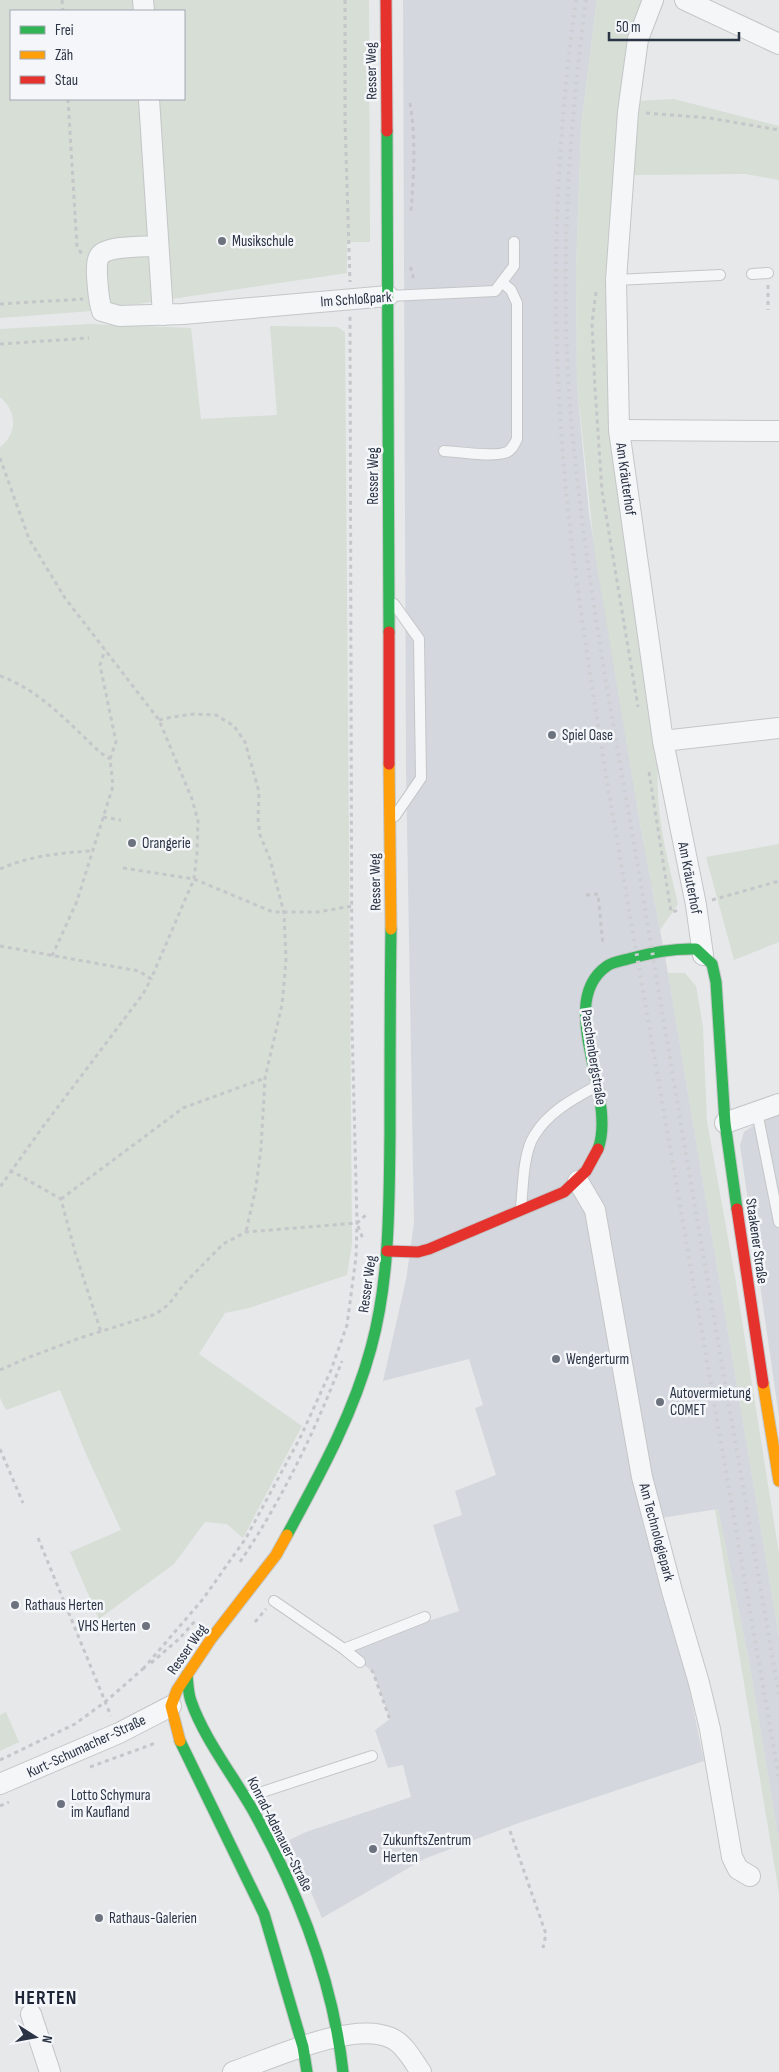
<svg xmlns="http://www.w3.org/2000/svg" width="779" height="2072" viewBox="0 0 779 2072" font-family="'Sofia Sans Condensed',sans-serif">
	<rect width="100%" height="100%" fill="#e6e8ea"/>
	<g fill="#d4d7dd">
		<polygon points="403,0 597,0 581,127 576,269 577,384 582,441 589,513 640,823 668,973 779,1637 779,1842 749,1661 718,1509 642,1521 688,1683 704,1761 513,1825 424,1859 322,1918 289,1840 306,1832 411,1797 403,1765 388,1768 375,1730 390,1719 373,1672 344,1649 459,1611 433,1525 462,1515 455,1491 496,1475 475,1408 483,1405 469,1359 383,1381 406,1280 414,1223 406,769"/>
		<polygon points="779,1114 779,1417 740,1145 744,1132 754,1125"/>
	</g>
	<g fill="#d6ded6" fill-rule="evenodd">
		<path d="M0 0H369L370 242H347V273L91 311 0 318ZM11 11H184V99H11Z"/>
		<path d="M597 0H642L610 274 659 759C653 808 667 856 678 904L660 930 640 823 595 555 577 384 576 269 581 127Z"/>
		<polygon points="674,99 779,126 779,180 745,174 631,175 637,101"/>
		<path d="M89 324 191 328 201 419 277 415 270 326 337 327 345 332 352 1244 347 1275 249 1308 225 1313 199 1354 302 1426 243 1538 227 1524 205 1522 174 1564 99 1619 70 1552 121 1530 86 1454 60 1390 6 1410 0 1398V447C18 433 17 411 0 397V329Z"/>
		<polygon points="779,844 779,942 734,960 706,857"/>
		<polygon points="668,973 685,973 696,986 703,1027 707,1121 735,1277 779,1554 779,1637"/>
		<polygon points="715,1509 718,1509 749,1661 779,1842 779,1893"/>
		<polygon points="6,1712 19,1742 0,1751 0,1715"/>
	</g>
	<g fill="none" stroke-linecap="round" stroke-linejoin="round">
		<g stroke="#c4c6c8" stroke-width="12">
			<g id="lane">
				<polyline points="752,274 768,273"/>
				<polyline points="616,280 720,275"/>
				<polyline points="389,296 495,291 514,266 514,242"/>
				<path d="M444 451C460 452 490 457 504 453 511 452 514 445 517 439V303L511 290 502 282"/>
				<polyline points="394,604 419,639 421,778 395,816"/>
				<polyline points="757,1112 779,1222"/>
				<path d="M521 1208C523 1188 523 1153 534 1136 548 1112 573 1099 597 1086"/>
				<polyline points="274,1601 344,1649 360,1662"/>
				<polyline points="344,1649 425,1617"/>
				<polyline points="247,1797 372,1756"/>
			</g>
		</g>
		<g stroke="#c4c6c8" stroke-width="22">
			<g id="street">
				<polyline points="143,0 144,11"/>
				<polyline points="653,0 638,39 628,112 616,280 619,430 663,741 696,905 703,955"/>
				<polyline points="685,0 779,44"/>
				<polyline points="149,99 163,315"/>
				<path d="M158 246C146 247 104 245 99 257 96 262 97 271 97 276 98 288 98 299 102 311L119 316 183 314 388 296"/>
				<polyline points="619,430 779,431"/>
				<polyline points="663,741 779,728"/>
				<polyline points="725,1123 779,1104"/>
				<polyline points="578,1181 595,1210 642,1477 672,1591 699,1683 710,1729 732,1857 738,1869 750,1876"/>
				<polyline points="0,1784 119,1733 171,1706"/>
				<polyline points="31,2014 50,2072"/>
				<path d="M233 2072C271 2059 353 2020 391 2038 404 2043 413 2061 421 2072"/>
			</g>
		</g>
		<g stroke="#c4c6c8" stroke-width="13">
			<g id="fast">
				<polyline points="387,131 389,632"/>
				<path d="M598 1149C618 1096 554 1003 607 966 613 962 621 961 628 959 651 953 673 948 696 949L712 964 716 982 725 1123 737 1209"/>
				<path d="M287 1535C320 1474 353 1415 371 1348 390 1279 389 1205 390 1134 390 1065 390 997 391 929"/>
				<path d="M187 1675C188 1684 188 1693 191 1701 204 1739 235 1778 255 1814 299 1894 333 1981 343 2072"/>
				<polyline points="180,1741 264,1914 303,2047 307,2072"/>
			</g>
		</g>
		<g stroke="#c4c6c8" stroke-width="13">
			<g id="slow">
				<polyline points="389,764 391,929"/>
				<polyline points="763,1383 779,1481"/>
				<polyline points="180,1741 171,1706 177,1690 211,1639 276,1555 287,1535"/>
			</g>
		</g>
		<g stroke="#c4c6c8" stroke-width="13">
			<g id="jam">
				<polyline points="386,0 387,131"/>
				<polyline points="389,632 389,764"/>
				<polyline points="737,1209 763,1383"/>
				<polyline points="387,1251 418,1252 429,1249 564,1192 586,1171 598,1149"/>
			</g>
		</g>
		<g stroke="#c5c6ca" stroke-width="3" stroke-dasharray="4 4" stroke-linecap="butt">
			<polyline points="62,0 63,11"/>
			<polyline points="345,0 345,121 350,282"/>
			<polyline points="68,99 77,247 82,254"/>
			<path d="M410 103C416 139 414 174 411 211"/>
			<polyline points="646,113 709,118 779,130"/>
			<polyline points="410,267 413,273 413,282"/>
			<polyline points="768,285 768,310"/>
			<polyline points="596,292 592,323 595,388 602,491 638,707"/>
			<polyline points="0,304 83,299"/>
			<polyline points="0,344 89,338"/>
			<polyline points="0,458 29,539 65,598 159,720 192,799 198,821 197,854 194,879 151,979"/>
			<path d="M0 676C42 691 69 724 101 753L110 759"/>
			<polyline points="159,720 172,717 194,714 216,715 234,726 245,742 259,792 258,819 260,835 270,859 284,913 286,960 282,1005 265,1078 261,1148 256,1187 246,1232"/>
			<polyline points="649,772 671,912 680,910"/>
			<polyline points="103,817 121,820"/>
			<polyline points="123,868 194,879 273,912 318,912 352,906"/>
			<path d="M0 869C29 856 59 853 91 851"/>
			<polyline points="586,895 598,894 603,945"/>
			<polyline points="712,900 779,881"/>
			<polyline points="0,946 139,971 151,979 143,994 42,1128 0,1187"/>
			<polyline points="52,956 77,901 113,786 110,759 116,742 100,665 105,650"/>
			<polyline points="10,1170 61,1199 75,1252 101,1332"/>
			<polyline points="61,1199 183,1108 265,1078"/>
			<polyline points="358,1226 363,1239"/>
			<polyline points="0,1370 27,1358 80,1338 156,1314 169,1304 185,1283 223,1244 246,1232 357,1223 367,1214"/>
			<polyline points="0,1449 23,1503"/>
			<polyline points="38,1538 111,1716"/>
			<path d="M240 1562C282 1500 315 1431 342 1361"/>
			<polyline points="255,1622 266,1609"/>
			<polyline points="151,1663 179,1639 195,1621"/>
			<polyline points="143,1669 203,1599 246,1538 301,1436 331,1370 347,1325 356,1257 357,1223 352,1025 350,316"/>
			<polyline points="371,1670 373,1672 390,1720"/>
			<polyline points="0,1760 75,1724 105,1702 144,1668"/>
			<polyline points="90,1767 153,1744 157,1745"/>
			<polyline points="0,1806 9,1802"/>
			<polyline points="510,1831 546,1934 543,1948"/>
		</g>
		<use href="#lane" stroke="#f5f6f7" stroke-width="10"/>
		<use href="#street" stroke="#f5f6f7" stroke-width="20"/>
		<use href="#fast" stroke="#30b455" stroke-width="11"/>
		<use href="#slow" stroke="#ff9f0a" stroke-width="11"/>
		<use href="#jam" stroke="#e5322d" stroke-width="11"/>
		<g stroke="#cecfd2" stroke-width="4" stroke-dasharray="2.5 5" stroke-linecap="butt">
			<path d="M576 0C551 176 550 351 570 528 580 613 594 698 607 782L779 1779"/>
			<path d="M586 0C567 142 559 287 572 429 587 592 619 753 646 914 689 1175 734 1435 779 1695"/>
		</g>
	</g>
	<g fill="#6c737f" stroke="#f4f6f9" stroke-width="2">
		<circle cx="222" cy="241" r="5"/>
		<circle cx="552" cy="735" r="5"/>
		<circle cx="132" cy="843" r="5"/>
		<circle cx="556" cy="1359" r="5"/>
		<circle cx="660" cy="1402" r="5"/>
		<circle cx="15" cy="1605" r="5"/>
		<circle cx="146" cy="1626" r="5"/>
		<circle cx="61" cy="1804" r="5"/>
		<circle cx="373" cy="1849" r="5"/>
		<circle cx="99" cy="1918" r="5"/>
	</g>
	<g text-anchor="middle" stroke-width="5" stroke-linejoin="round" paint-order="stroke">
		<g font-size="15" fill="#2b3445" stroke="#f4f6f9">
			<text transform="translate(371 71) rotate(-91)" y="5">Resser Weg</text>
			<text transform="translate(356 299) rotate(-4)" y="5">Im Schloßpark</text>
			<text transform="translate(373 476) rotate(-90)" y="5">Resser Weg</text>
			<text transform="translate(626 479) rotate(82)" y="5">Am Kräuterhof</text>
			<text transform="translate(690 878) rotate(79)" y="5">Am Kräuterhof</text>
			<text transform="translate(375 882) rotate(-91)" y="5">Resser Weg</text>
			<text transform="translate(594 1057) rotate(81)" y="5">Paschenbergstraße</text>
			<text transform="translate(757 1241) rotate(82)" y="5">Staakener Straße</text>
			<text transform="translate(367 1284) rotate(-82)" y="5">Resser Weg</text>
			<text transform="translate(657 1532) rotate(75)" y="5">Am Technologiepark</text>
			<text transform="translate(187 1649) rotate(-55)" y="5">Resser Weg</text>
			<text transform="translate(86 1746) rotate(-25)" y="5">Kurt-Schumacher-Straße</text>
			<text transform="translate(280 1834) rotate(63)" y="5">Konrad-Adenauer-Straße</text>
		</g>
		<g font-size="15" fill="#2b3445" stroke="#f4f6f9" text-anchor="start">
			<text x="232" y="246">Musikschule</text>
			<text x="562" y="740">Spiel Oase</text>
			<text x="142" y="848">Orangerie</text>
			<text x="566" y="1364">Wengerturm</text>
			<text x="670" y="1398">Autovermietung<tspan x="670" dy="17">COMET</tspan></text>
			<text x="25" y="1610">Rathaus Herten</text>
			<text x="136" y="1631" text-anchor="end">VHS Herten</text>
			<text x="71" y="1800">Lotto Schymura<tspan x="71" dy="17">im Kaufland</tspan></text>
			<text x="383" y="1845">ZukunftsZentrum<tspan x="383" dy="17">Herten</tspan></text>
			<text x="109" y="1923">Rathaus-Galerien</text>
		</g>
		<g font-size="20" font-weight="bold" letter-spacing="1" fill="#1d2536" stroke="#f4f6f9">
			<text x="46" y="2004">HERTEN</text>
		</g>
	</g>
	<rect x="10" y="10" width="175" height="90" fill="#f4f6f9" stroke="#a4a8b1"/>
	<rect x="20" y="26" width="25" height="8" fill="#30b455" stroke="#a4a8b1"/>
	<text x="55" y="35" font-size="15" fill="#2b3445">Frei</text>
	<rect x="20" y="51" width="25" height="8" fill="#ff9f0a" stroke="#a4a8b1"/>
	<text x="55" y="60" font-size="15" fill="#2b3445">Zäh</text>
	<rect x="20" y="76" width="25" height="8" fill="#e5322d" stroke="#a4a8b1"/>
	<text x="55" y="85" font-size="15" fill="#2b3445">Stau</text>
	<g transform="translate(35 2037) rotate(101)" stroke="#f4f6f9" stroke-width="4" paint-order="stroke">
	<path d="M0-4L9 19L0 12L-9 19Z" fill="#2b3445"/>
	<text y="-8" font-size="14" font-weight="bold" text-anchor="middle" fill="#2b3445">N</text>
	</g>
	<path d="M609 32v8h130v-8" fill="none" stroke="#2b3445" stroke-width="2.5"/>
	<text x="616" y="32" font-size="15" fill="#2b3445" stroke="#f4f6f9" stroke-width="4" paint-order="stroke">50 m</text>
</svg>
